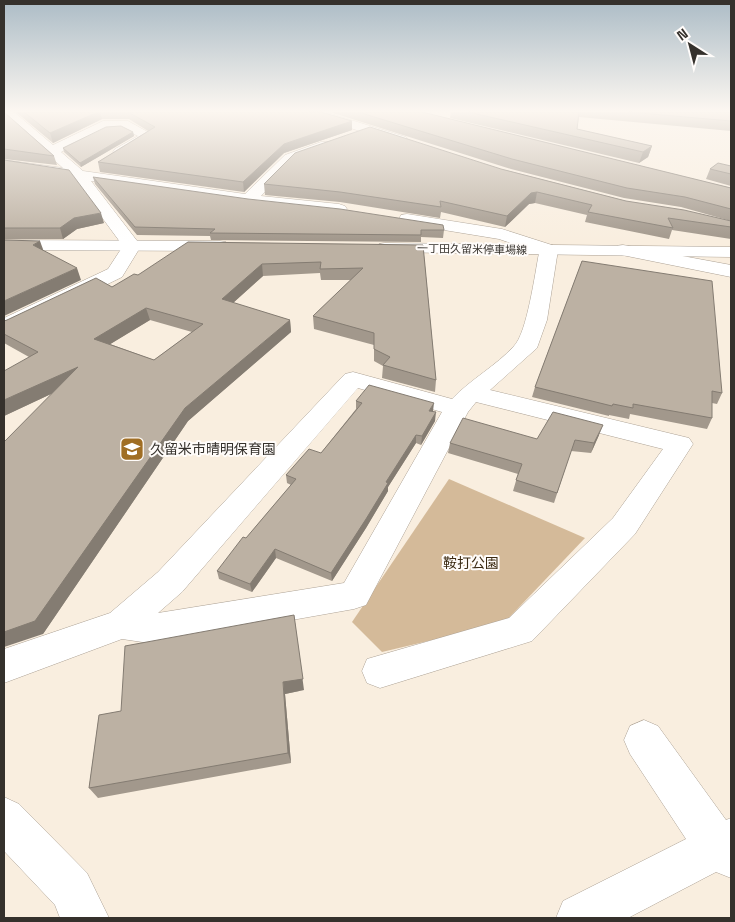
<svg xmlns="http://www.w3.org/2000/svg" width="735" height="922" viewBox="0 0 735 922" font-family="'Space Grotesk','Noto Sans JP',sans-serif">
	<rect width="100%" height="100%" fill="#f9eedf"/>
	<polygon fill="#d4ba99" points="449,479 585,538 504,623 382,652 352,622"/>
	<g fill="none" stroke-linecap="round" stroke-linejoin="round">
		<g stroke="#ada295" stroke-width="1">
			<g id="street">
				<polygon points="4,112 14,112 53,145 103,121 128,121 155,136 120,156 113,152 115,149 138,136 122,128 106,129 61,152 83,171 245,194 285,155 321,142 331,142 333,145 331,148 295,161 261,196 339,204 345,206 347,209 345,212 339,214 249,204 91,181 141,246 122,277 12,331 4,332 4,318 108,269 123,246 73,178 4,168 4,160 63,168 4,115"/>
				<polygon points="309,112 325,112 406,137 408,140 401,144 396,143 311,115"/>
				<path d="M407 214 502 229 555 246 558 250 547 320 537 348 490 390 689 438 693 444 635 534 532 641 380 688 367 683 362 671 367 659 509 618 613 518 663 449 476 402 468 412 366 605 354 609 156 644 122 639 4 683V649L110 613 158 572 345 374 353 372 452 399C471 379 496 366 514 346 527 333 535 273 539 253L499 239 401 223 399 219 401 215ZM358 388 442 412 344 583 158 613 182 592Z"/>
				<polygon points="623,245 731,265 731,277 617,254 614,250 617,246"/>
				<polygon points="644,720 658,726 726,820 731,818 731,878 716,872 628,918 556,918 563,901 686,839 630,754 624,740 630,726"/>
				<polygon points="4,797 19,804 87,873 109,918 60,918 55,905 4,851"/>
			</g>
		</g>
		<g stroke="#ada295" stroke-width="1">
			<g id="secondary">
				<polygon points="4,240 220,241 226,242 229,246 226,250 220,251 4,250"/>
				<polygon points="385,243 731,247 731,257 379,252 376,248 379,244"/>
			</g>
		</g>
		<use href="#street" fill="#fff" fill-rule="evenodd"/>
		<use href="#secondary" fill="#fff" fill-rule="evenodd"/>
	</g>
	<g fill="#a2988c" fill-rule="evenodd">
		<polygon points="4,112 54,156 57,165 4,159"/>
		<polygon points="16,112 321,112 352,121 352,130 284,153 244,192 100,172 98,162 148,131 129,119 102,119 53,143"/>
		<polygon points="330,112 422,112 731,188 731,221 681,207 624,198 511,169"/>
		<polygon points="451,112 731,112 731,131 579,117 577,129 652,146 648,157 639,163 450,118"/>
		<polygon points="133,132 134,136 81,167 64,152 63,148"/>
		<polygon points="4,160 104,223 77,229 63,239 4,239"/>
		<polygon points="731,166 731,186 706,179 710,169"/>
		<polygon points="501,169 626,201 731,221 731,239 672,230 669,239 585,222 587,215 535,203 529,204 505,227 441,212 440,218 340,202 265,195 264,184"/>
		<polygon points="93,177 444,230 443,238 421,237 421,242 211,240 210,236 137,235 95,184"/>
		<path d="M423 245 436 380 435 392 382 378 383 366 374 361V345L314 329 313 316 351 280H321L320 273 263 276 233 303 290 320 291 332 188 421 43 634 51 394 4 416 29 357 4 343V321L7 320 112 287 138 275ZM150 320 192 332 154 360 110 344Z"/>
		<polygon points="582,261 722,393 717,404 712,403 712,418 707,429 630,414 629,419 609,415 609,416 532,397 535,387"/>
		<polygon points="356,401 433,412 435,421 421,445 416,443 388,487 388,491 366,528 332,581 276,558 252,592 219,579 217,571 246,538 291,485 287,483 286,475 321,453 356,409"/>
		<polygon points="599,435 591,453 571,451 554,503 513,491 518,474 448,453 450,443 537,439"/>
		<polygon points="304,690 285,694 291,763 98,798 89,788 99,715"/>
	</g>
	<g fill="#847c72">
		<polygon points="98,112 100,112 102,119 53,143 50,133"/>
		<polygon points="352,121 352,130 284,153 244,192 243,182 284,144"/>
		<polygon points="133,132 134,136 81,167 80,163"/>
		<polygon points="652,146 648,157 639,163 643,152"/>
		<polygon points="537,192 535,203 529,204 505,227 507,216 531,193"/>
		<polygon points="101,213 104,223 77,229 63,239 60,228 74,218"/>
		<polygon points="40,241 44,252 33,245"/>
		<polygon points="262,264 263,276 224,311 222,299"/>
		<polygon points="77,268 81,280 4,316 4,301"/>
		<polygon points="146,308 150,320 99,351 94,339"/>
		<polygon points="290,320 291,332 188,421 43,634 4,647 4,632 185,408"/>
		<polygon points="78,367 83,379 4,416 4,400"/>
		<polygon points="434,403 433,411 429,411"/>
		<polygon points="436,412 435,421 421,445 422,436"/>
		<polygon points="603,425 599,435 591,453 594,443"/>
		<polygon points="416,435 416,443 388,487 388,491 366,528 332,581 331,573 386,482"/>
		<polygon points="275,549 276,558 252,592 250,584"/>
		<polygon points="294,615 304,690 285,694 291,763 288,753 283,682"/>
	</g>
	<g fill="#bcb1a3" stroke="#847c72" fill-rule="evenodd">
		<polygon points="4,112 54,156 4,149"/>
		<polygon points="24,112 98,112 50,133"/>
		<polygon points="128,112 321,112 352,121 284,144 243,182 98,162 155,127"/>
		<polygon points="358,112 422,112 731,188 731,209 685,197 627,188 512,159"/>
		<polygon points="468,112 579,112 577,129 652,146 643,152"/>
		<polygon points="629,112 731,112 731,121"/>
		<polygon points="121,126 133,132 80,163 63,148 106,127"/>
		<polygon points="370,127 501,169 626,201 684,210 731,221 731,227 668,218 673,228 588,212 592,205 537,192 531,193 507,216 440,201 441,207 340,192 264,184 295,153"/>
		<polygon points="4,160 69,170 101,213 74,218 60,228 4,228"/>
		<polygon points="718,163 731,166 731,174 710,169"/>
		<polygon points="93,177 248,199 340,209 443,225 444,230 421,230 421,235 210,233 215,229 135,227"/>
		<polygon points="4,240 40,241 33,245 77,268 4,301"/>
		<path d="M188 242 423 245 436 380 383 365 390 357 374 349V333L313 316 363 268 320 269 321 262 262 264 222 299 290 320 185 408 35 621 4 632V442L78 367 4 400V371L38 352 4 334V321L7 320 96 278 112 287 134 274 138 275ZM146 308 203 324 154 360 94 339Z"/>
		<polygon points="582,261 712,281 722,393 712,391 712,418 633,404 633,408 613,404 612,406 535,387"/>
		<polygon points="369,385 434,403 429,411 436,412 422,436 416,435 386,482 388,483 366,519 331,573 275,549 250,584 217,571 243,537 246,538 296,479 286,475 309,449 321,453 362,403 356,401"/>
		<polygon points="553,412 603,425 594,443 575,440 557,493 516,480 522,464 450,443 463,418 537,439"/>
		<polygon points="294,615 303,679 283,682 288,753 89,788 99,715 121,711 125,646"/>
	</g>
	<linearGradient id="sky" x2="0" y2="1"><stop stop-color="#acbcc6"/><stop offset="0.46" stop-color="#fcf7f1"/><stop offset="1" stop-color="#fcf7f1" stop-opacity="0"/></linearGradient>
	<rect width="735" height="241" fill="url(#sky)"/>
	<defs>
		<g id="school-square" transform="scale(1.25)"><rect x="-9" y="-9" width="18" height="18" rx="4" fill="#a06e24" stroke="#fffcfa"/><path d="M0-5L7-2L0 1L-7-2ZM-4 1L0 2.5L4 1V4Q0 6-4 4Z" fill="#fff"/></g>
	</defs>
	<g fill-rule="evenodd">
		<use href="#school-square" x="132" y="449"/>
	</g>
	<g text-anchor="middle" stroke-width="4" stroke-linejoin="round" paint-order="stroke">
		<g font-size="11" fill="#35312c" stroke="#fffcfa">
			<text transform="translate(472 249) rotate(1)" y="4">一丁田久留米停車場線</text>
		</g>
		<g font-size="14" fill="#35312c" stroke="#fffcfa" text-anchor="start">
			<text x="150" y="454">久留米市晴明保育園</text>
		</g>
		<g font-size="14" fill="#3b2a12" stroke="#fffcfa">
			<text x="471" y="568">鞍打公園</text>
		</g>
	</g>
	<rect width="735" height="922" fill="none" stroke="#35312c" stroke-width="10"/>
	<g transform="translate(690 45) rotate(324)" stroke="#fffcfa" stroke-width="4" paint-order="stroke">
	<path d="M0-4L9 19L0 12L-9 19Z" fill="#35312c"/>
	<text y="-8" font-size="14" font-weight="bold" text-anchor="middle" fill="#35312c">N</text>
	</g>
</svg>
